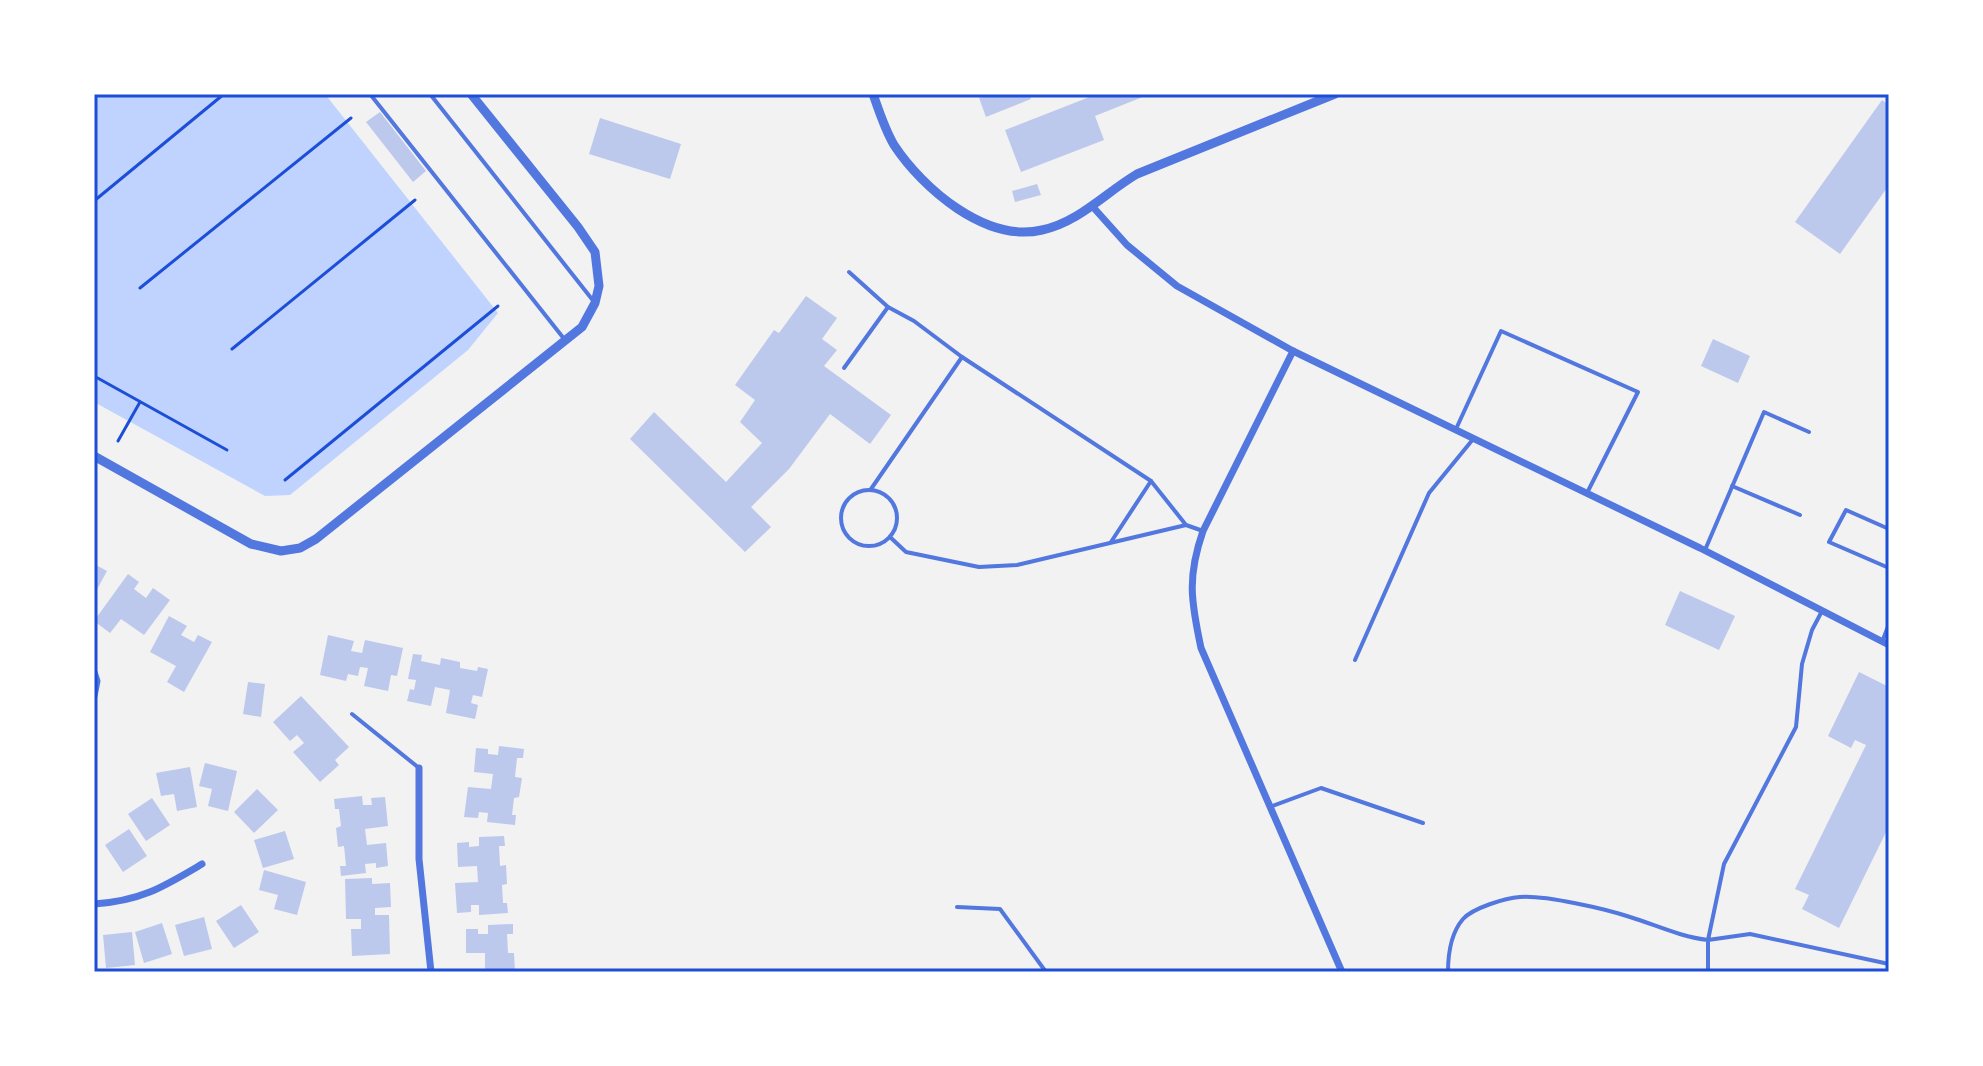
<svg xmlns="http://www.w3.org/2000/svg" width="1983" height="1066" viewBox="0 0 1983 1066" font-family="'Exo 2',sans-serif">
	<rect width="100%" height="100%" fill="#f2f2f2"/>
	<polygon fill="#bfd3fe" points="94,94 325,94 498,313 468,350 290,495 265,496 94,402"/>
	<g fill="#bdc9ec">
		<polygon points="990,94 1029,94 1031,99 986,117 979,98"/>
		<polygon points="1091,94 1150,94 1095,116 1104,140 1021,172 1005,130 1092,96"/>
		<polygon points="1882,100 1889,105 1889,185 1840,254 1795,222"/>
		<polygon points="380,112 426,171 413,182 366,122"/>
		<polygon points="600,118 681,144 670,179 589,154"/>
		<polygon points="1037,184 1041,195 1015,202 1012,191"/>
		<polygon points="806,296 837,318 822,339 837,350 824,366 891,415 870,444 830,414 789,469 751,507 771,527 745,552 630,439 654,412 726,482 762,443 740,422 755,400 735,385 774,330 779,333"/>
		<polygon points="1713,339 1750,356 1738,383 1701,366"/>
		<polygon points="94,564 107,571 94,595"/>
		<polygon points="128,574 139,582 134,589 146,598 153,588 170,600 144,635 121,619 110,633 94,621"/>
		<polygon points="1680,591 1735,616 1719,650 1665,625"/>
		<polygon points="169,616 187,626 181,635 194,642 198,635 212,642 184,692 167,682 176,666 150,652"/>
		<polygon points="328,635 354,641 351,651 362,653 365,640 403,648 397,676 391,675 388,691 364,686 368,668 360,667 358,676 348,674 346,681 320,675"/>
		<polygon points="413,654 422,655 421,661 440,665 441,658 460,662 460,668 477,671 478,667 488,669 482,697 473,695 471,703 478,705 475,719 446,713 450,690 435,687 431,706 407,701 410,689 414,690 416,680 408,679"/>
		<polygon points="1859,672 1889,687 1889,764 1887,769 1889,770 1889,826 1839,928 1802,909 1809,895 1795,889 1866,745 1855,740 1851,748 1828,736"/>
		<polygon points="248,682 265,684 261,717 243,714"/>
		<polygon points="301,696 349,747 335,760 339,765 320,782 293,752 304,743 297,735 290,741 273,722"/>
		<polygon points="499,746 524,749 523,758 517,758 515,777 522,778 519,797 514,798 512,815 516,815 515,825 487,822 488,813 479,812 478,818 464,817 468,787 491,789 493,774 474,772 476,748 488,749 488,754 498,755"/>
		<polygon points="205,763 237,771 228,811 208,806 212,789 199,786"/>
		<polygon points="190,767 197,807 177,811 174,794 161,796 156,773"/>
		<polygon points="257,789 278,810 254,833 234,812"/>
		<polygon points="362,796 363,805 372,805 371,798 385,797 388,826 365,829 367,845 386,843 388,866 376,868 376,863 365,864 366,873 341,876 340,866 346,866 344,846 338,847 336,828 341,826 339,809 335,809 334,799"/>
		<polygon points="152,798 170,825 146,841 128,814"/>
		<polygon points="129,829 147,856 123,872 105,845"/>
		<polygon points="285,831 294,859 263,868 254,840"/>
		<polygon points="504,836 505,846 499,846 500,866 506,865 507,884 502,885 503,903 507,903 508,913 479,915 479,905 471,905 471,912 457,913 455,883 478,882 477,866 458,867 457,843 469,842 469,847 479,846 479,837"/>
		<polygon points="264,870 306,882 297,915 274,909 278,895 259,890"/>
		<polygon points="372,878 372,884 390,883 391,907 375,908 375,915 389,915 390,954 352,956 351,929 361,929 361,919 346,919 345,879"/>
		<polygon points="241,905 259,932 234,948 216,921"/>
		<polygon points="204,917 212,949 184,956 175,925"/>
		<polygon points="162,923 172,954 144,963 135,932"/>
		<polygon points="513,924 513,934 507,934 508,953 514,953 515,972 462,972 462,969 485,969 485,953 466,953 466,929 478,929 478,934 488,934 488,925"/>
		<polygon points="132,932 135,965 106,968 103,935"/>
	</g>
	<g fill="none" stroke-linecap="round" stroke-linejoin="round">
		<g stroke="#1d4ed8" stroke-width="3">
			<polyline points="94,95 95,94"/>
			<polyline points="94,201 224,94"/>
			<polyline points="140,288 351,118"/>
			<polyline points="232,349 415,200"/>
			<polyline points="94,376 227,450"/>
			<polyline points="118,441 140,402"/>
			<polyline points="285,480 498,306"/>
		</g>
		<g stroke="#5277de" stroke-width="4">
			<polyline points="370,94 565,340"/>
			<polyline points="430,94 595,303"/>
			<polyline points="849,272 888,307 914,321 962,357 1151,481 1186,525 1203,531"/>
			<polyline points="844,368 888,307"/>
			<polyline points="1456,429 1501,331 1638,392 1587,493"/>
			<polyline points="1732,486 1800,515"/>
			<polyline points="871,489 962,357"/>
			<circle cx="869" cy="518" r="28"/>
			<polyline points="1889,529 1846,510 1829,542 1889,568"/>
			<polyline points="890,537 906,552 979,567 1017,565 1186,525"/>
			<polyline points="1111,542 1151,481"/>
			<polyline points="1705,550 1764,412 1809,432"/>
			<polyline points="1822,611 1812,630 1802,664 1796,727 1724,864 1708,940 1750,934 1889,964"/>
			<polyline points="1882,642 1889,624"/>
			<polyline points="1355,660 1429,493 1474,438"/>
			<polyline points="352,714 419,768"/>
			<polyline points="1270,807 1321,788 1423,823"/>
			<polyline points="957,907 1000,909 1046,972"/>
			<path d="M1448 972C1448 955 1451 933 1463 919 1473 908 1505 898 1520 897 1545 895 1606 909 1630 917 1656 925 1681 937 1708 940V972"/>
		</g>
		<g stroke="#5277de" stroke-width="7">
			<polyline points="1093,207 1127,245 1177,286 1293,351 1700,548 1889,645"/>
			<path d="M1293 351 1203 531C1187 577 1191 601 1201 648L1342 972"/>
			<polyline points="94,672 97,681 94,696"/>
			<polyline points="419,768 419,859 431,972"/>
			<path d="M94 904C141 901 163 887 202 864"/>
		</g>
		<g stroke="#5277de" stroke-width="9">
			<path d="M873 94C879 111 885 130 894 145 923 189 986 243 1042 230 1079 222 1105 193 1137 174L1335 94"/>
			<polyline points="94,456 251,544 281,551 300,548 316,539 582,327 595,303 599,286 595,252 578,227 471,94"/>
		</g>
	</g>
	<rect width="1983" height="1066" fill="none" stroke="#ffffff" stroke-width="192"/>
	<rect x="96" y="96" width="1791" height="874" fill="none" stroke="#1d4ed8" stroke-width="3"/>
</svg>
